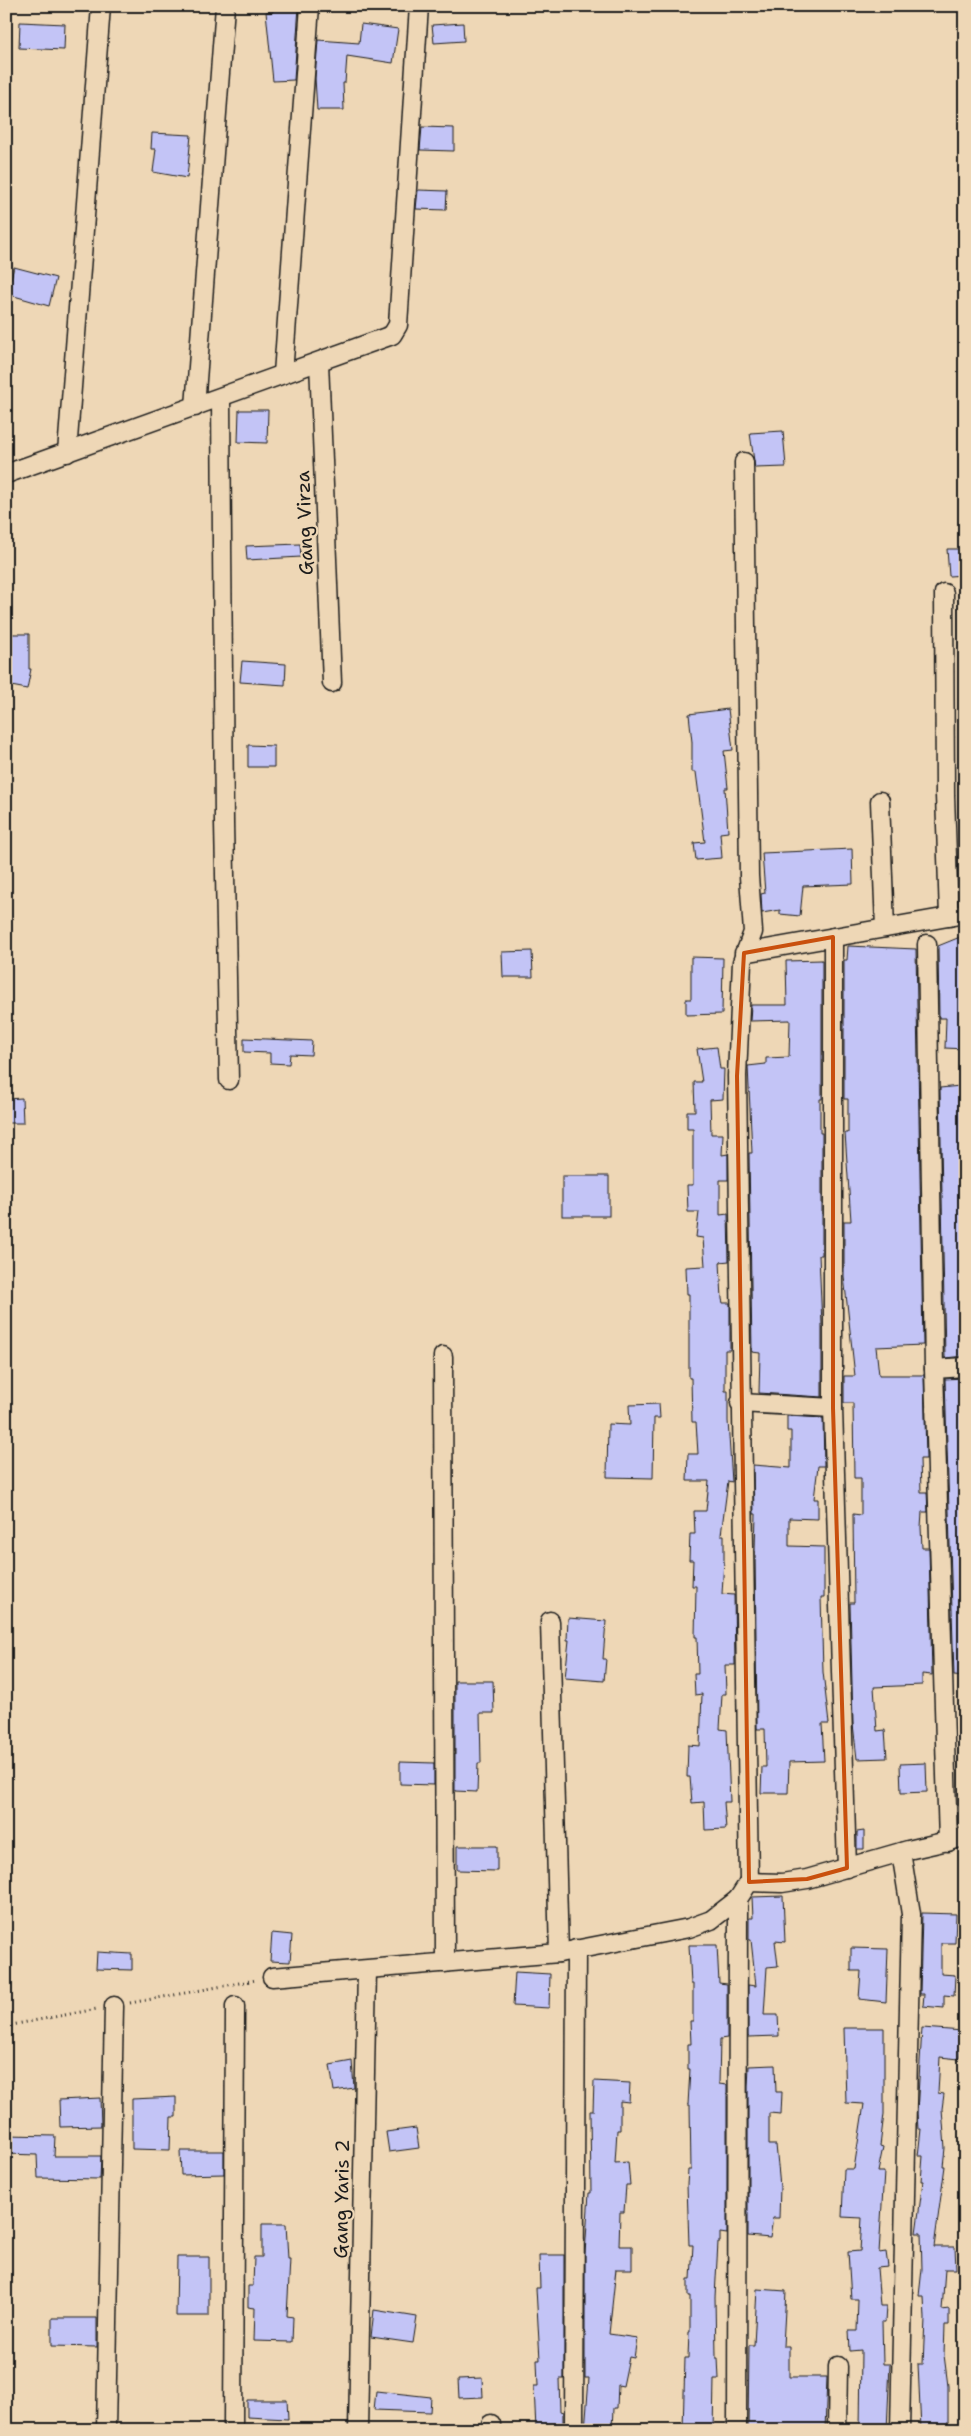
<svg xmlns="http://www.w3.org/2000/svg" width="971" height="2436" viewBox="0 0 971 2436" font-family="'Shantell Sans',sans-serif">
	<rect width="100%" height="100%" fill="#eed7b6"/>
	<filter id="ink" filterUnits="userSpaceOnUse"><feTurbulence type="fractalNoise" baseFrequency=".02" numOctaves="2"/><feDisplacementMap in="SourceGraphic" scale="10" xChannelSelector="R" yChannelSelector="G"/><feConvolveMatrix kernelMatrix="1 2 1 2 8 2 1 2 1" color-interpolation-filters="sRGB"/></filter>
	<g filter="url(#ink)">
		<g fill="#c3c4f6" stroke="#1c1c1c">
			<polygon points="272,6 299,6 294,80 273,81 266,12 273,12"/>
			<polygon points="20,22 65,24 64,50 19,48"/>
			<polygon points="463,23 464,41 434,43 432,25"/>
			<polygon points="361,24 398,29 393,63 347,56 345,83 343,83 344,110 317,110 315,78 318,40 359,43"/>
			<polygon points="422,127 454,128 454,151 420,150"/>
			<polygon points="152,133 191,135 187,178 153,172 156,149 151,149"/>
			<polygon points="418,190 447,191 446,210 416,209"/>
			<polygon points="14,267 56,278 49,306 7,294"/>
			<polygon points="239,410 268,410 267,443 238,442"/>
			<polygon points="783,431 786,467 755,468 750,433"/>
			<polygon points="300,544 301,557 247,560 246,546"/>
			<polygon points="947,549 965,549 965,575 949,576"/>
			<polygon points="6,634 29,634 29,669 31,669 27,689 6,685"/>
			<polygon points="242,661 286,664 285,685 240,682"/>
			<polygon points="728,709 733,750 724,751 728,788 725,788 728,832 720,833 722,858 696,860 694,843 705,842 696,772 692,772 692,742 689,714"/>
			<polygon points="248,745 274,746 274,767 248,767"/>
			<polygon points="852,849 853,884 803,886 800,916 780,914 780,910 762,913 761,894 765,893 762,853"/>
			<polygon points="965,935 965,1049 945,1048 946,1018 939,1018 938,946"/>
			<polygon points="848,946 916,949 923,1345 876,1347 879,1375 924,1375 926,1459 920,1459 921,1492 927,1492 928,1512 922,1512 921,1527 922,1548 929,1548 932,1675 922,1674 922,1685 874,1687 877,1731 885,1730 887,1758 857,1759 853,1724 850,1603 854,1603 853,1514 861,1515 861,1478 854,1478 853,1403 844,1403 844,1376 855,1376 844,1276 844,1221 851,1221 845,1133 848,1133 848,1099 844,1099 844,960 847,960"/>
			<polygon points="532,951 533,977 503,977 502,952"/>
			<polygon points="691,957 723,958 722,1014 686,1015 686,999 691,999"/>
			<polygon points="822,960 822,1099 820,1099 820,1133 822,1133 822,1255 819,1255 822,1325 822,1397 759,1393 760,1353 752,1352 749,1153 752,1153 748,1066 766,1064 766,1058 789,1057 790,1020 750,1021 751,1005 787,1005 786,961"/>
			<polygon points="244,1038 312,1041 311,1055 290,1054 289,1064 270,1063 270,1053 244,1052"/>
			<polygon points="717,1047 720,1069 724,1069 723,1099 710,1100 711,1134 723,1134 722,1155 728,1154 728,1180 720,1180 720,1215 728,1214 729,1261 720,1262 722,1299 723,1303 730,1303 730,1350 725,1350 725,1391 728,1391 728,1421 732,1482 728,1481 721,1535 724,1535 724,1559 722,1594 734,1595 735,1665 725,1665 726,1694 722,1694 720,1729 727,1730 730,1802 724,1802 726,1829 705,1830 704,1802 692,1803 690,1777 687,1777 688,1745 700,1746 702,1694 695,1695 694,1674 698,1674 697,1637 695,1637 696,1586 692,1586 693,1560 689,1560 690,1534 695,1534 694,1511 706,1511 709,1481 687,1481 688,1454 698,1454 696,1422 692,1422 691,1378 689,1378 689,1294 687,1294 686,1267 705,1266 703,1238 696,1237 699,1212 688,1212 687,1185 693,1185 693,1129 687,1129 687,1111 695,1111 694,1082 702,1082 697,1049"/>
			<polygon points="960,1086 961,1108 965,1108 965,1297 961,1296 964,1356 945,1358 940,1088"/>
			<polygon points="22,1098 23,1123 6,1123 6,1099"/>
			<rect x="562" y="1176" width="47" height="40"/>
			<polygon points="965,1378 965,1404 963,1404 965,1439 965,1677 954,1676 945,1379"/>
			<polygon points="659,1404 660,1418 654,1418 653,1478 607,1477 608,1424 630,1425 629,1405"/>
			<polygon points="787,1416 823,1418 824,1466 818,1466 814,1499 818,1499 818,1519 789,1518 789,1546 824,1547 824,1597 821,1597 823,1672 829,1724 822,1724 824,1761 789,1762 788,1793 761,1793 762,1767 766,1767 765,1729 757,1729 755,1551 756,1514 754,1514 753,1465 791,1468 791,1431 787,1431"/>
			<polygon points="568,1618 606,1621 603,1659 606,1659 604,1681 565,1678 569,1640 567,1640"/>
			<polygon points="455,1681 493,1681 494,1713 480,1713 481,1763 478,1763 477,1792 455,1791"/>
			<polygon points="400,1762 434,1763 434,1785 400,1784"/>
			<polygon points="926,1763 927,1792 901,1793 900,1764"/>
			<polygon points="864,1831 864,1849 857,1849 857,1832"/>
			<polygon points="457,1846 497,1846 497,1871 457,1870"/>
			<polygon points="783,1896 785,1942 775,1941 778,1966 767,1967 764,2015 778,2015 779,2036 748,2037 748,1985 756,1986 751,1940 749,1940 749,1918 753,1918 752,1897"/>
			<polygon points="922,1913 956,1914 955,1943 941,1943 941,1974 955,1975 954,1996 944,1995 944,2008 923,2006 924,1994 920,1994"/>
			<polygon points="272,1933 292,1935 290,1962 270,1961"/>
			<polygon points="689,1945 717,1945 719,1983 727,1984 727,2038 720,2039 719,2084 727,2085 727,2234 720,2233 720,2242 718,2242 715,2297 716,2358 718,2358 719,2379 714,2379 713,2430 683,2430 685,2358 688,2358 689,2332 690,2332 690,2296 688,2296 688,2279 691,2279 693,2245 689,2245 687,2185 688,2170 691,2170 690,2105 688,2105 690,2069 688,2069 688,2044 691,2044 690,2021 693,2021 693,1984 691,1984"/>
			<polygon points="851,1948 888,1949 886,2002 859,1999 861,1971 851,1971"/>
			<polygon points="97,1952 132,1954 132,1970 96,1969"/>
			<polygon points="515,1972 550,1974 549,2008 513,2006"/>
			<polygon points="844,2028 884,2028 884,2114 880,2146 883,2147 878,2172 884,2172 879,2253 886,2252 888,2267 877,2268 880,2306 886,2306 885,2322 882,2322 883,2364 890,2364 887,2430 860,2430 861,2350 850,2351 849,2331 857,2331 858,2299 851,2299 848,2252 860,2251 862,2218 842,2217 844,2169 854,2169 864,2104 846,2103"/>
			<polygon points="922,2028 963,2031 959,2059 940,2057 938,2093 944,2094 942,2109 945,2148 943,2166 945,2166 934,2247 955,2247 956,2269 945,2269 942,2310 949,2309 949,2325 945,2325 944,2355 948,2386 948,2430 921,2430 918,2364 923,2364 925,2319 924,2296 919,2296 922,2269 921,2233 916,2233 923,2181 921,2181 923,2156 918,2156 921,2129 918,2129 917,2113"/>
			<polygon points="352,2061 354,2088 334,2091 330,2065"/>
			<polygon points="775,2065 776,2092 782,2092 781,2114 769,2113 769,2145 776,2145 780,2187 779,2218 773,2218 770,2238 748,2236 748,2087 749,2066"/>
			<polygon points="594,2081 630,2083 629,2102 620,2101 620,2130 617,2130 615,2163 628,2162 630,2185 626,2185 624,2212 620,2212 619,2246 632,2246 632,2269 616,2269 609,2334 637,2338 634,2358 629,2357 623,2386 618,2385 617,2408 614,2408 613,2430 585,2430 589,2378 585,2378 585,2254 589,2193 591,2193 590,2111 593,2111"/>
			<polygon points="176,2097 176,2117 171,2117 170,2150 132,2149 132,2099"/>
			<polygon points="100,2098 101,2126 60,2127 59,2100"/>
			<polygon points="416,2128 419,2148 389,2152 386,2132"/>
			<polygon points="7,2135 55,2136 54,2156 101,2156 100,2179 38,2178 37,2155 6,2154"/>
			<polygon points="180,2151 224,2151 224,2174 181,2175"/>
			<polygon points="262,2224 286,2224 288,2259 290,2259 287,2316 293,2317 292,2342 254,2341 255,2308 248,2307 248,2286 253,2286 254,2257 262,2257"/>
			<polygon points="539,2255 564,2255 564,2379 559,2379 560,2411 563,2412 563,2430 536,2430 534,2386 538,2386 537,2360 540,2360 536,2288 540,2288"/>
			<polygon points="177,2257 209,2257 209,2316 176,2316"/>
			<polygon points="757,2289 786,2291 783,2346 789,2346 789,2377 827,2377 825,2430 748,2430 749,2345 754,2345"/>
			<polygon points="374,2310 417,2317 413,2343 371,2337"/>
			<polygon points="52,2318 97,2318 97,2347 52,2346"/>
			<polygon points="482,2378 483,2397 459,2398 458,2379"/>
			<polygon points="376,2391 431,2397 430,2412 374,2410"/>
			<polygon points="247,2400 287,2400 288,2419 247,2417"/>
		</g>
		<g fill="none" stroke-linecap="round" stroke-linejoin="round">
			<g stroke="#1c1c1c" stroke-width="21">
				<g id="minor">
					<polyline points="319,362 332,683"/>
					<polyline points="283,374 310,6"/>
					<polyline points="221,398 224,823 229,1080"/>
					<polyline points="195,407 225,6"/>
					<polyline points="67,453 101,6"/>
					<polyline points="744,462 749,876 753,932 742,962 737,1076 749,1882"/>
					<polyline points="6,474 392,335 398,325 419,6"/>
					<polyline points="944,593 945,795 949,917"/>
					<polyline points="880,801 885,928"/>
					<polyline points="833,937 833,1408 847,1868"/>
					<polyline points="927,944 934,1369 948,1842"/>
					<polyline points="744,953 965,914"/>
					<polyline points="443,1356 445,1963"/>
					<polyline points="934,1369 965,1367"/>
					<polyline points="740,1403 833,1408"/>
					<polyline points="550,1621 559,1953"/>
					<polyline points="272,1977 559,1953 689,1928 711,1920 738,1899"/>
					<polyline points="106,2430 114,2006"/>
					<polyline points="233,2430 235,2006"/>
					<polyline points="358,2430 367,1970"/>
					<polyline points="491,2430 491,2424"/>
					<polyline points="574,2430 576,1949"/>
					<polyline points="737,2430 738,1899 749,1882 782,1883 807,1879 908,1850 965,1837"/>
					<polyline points="837,2430 838,2366"/>
					<polyline points="900,2430 911,1914 901,1852"/>
				</g>
			</g>
			<g stroke="#1c1c1c" stroke-width="3" stroke-dasharray="1 4" stroke-linecap="butt">
				<polyline points="130,2003 256,1980"/>
				<polyline points="6,2026 97,2009"/>
			</g>
			<use href="#minor" stroke="#eed7b6" stroke-width="18"/>
		</g>
	</g>
	<path fill="none" stroke="#c9500e" stroke-width="4" stroke-linejoin="round" d="M833 937V1408L847 1868 807 1879 749 1882 737 1076 744 953Z"/>
	<g text-anchor="middle" stroke-width="4.5" stroke-linejoin="round" paint-order="stroke">
		<g font-size="19" fill="#1c1c1c" stroke="#eed7b6">
			<text transform="translate(304 523) rotate(-92)" y="7">Gang Virza</text>
			<text transform="translate(341 2199) rotate(-89)" y="7">Gang Yaris 2</text>
		</g>
	</g>
	<rect width="971" height="2436" fill="none" stroke="#eed7b6" stroke-width="25"/>
	<rect x="12" y="12" width="946" height="2411" fill="none" stroke="#1c1c1c" stroke-width="2" filter="url(#ink)"/>
</svg>
